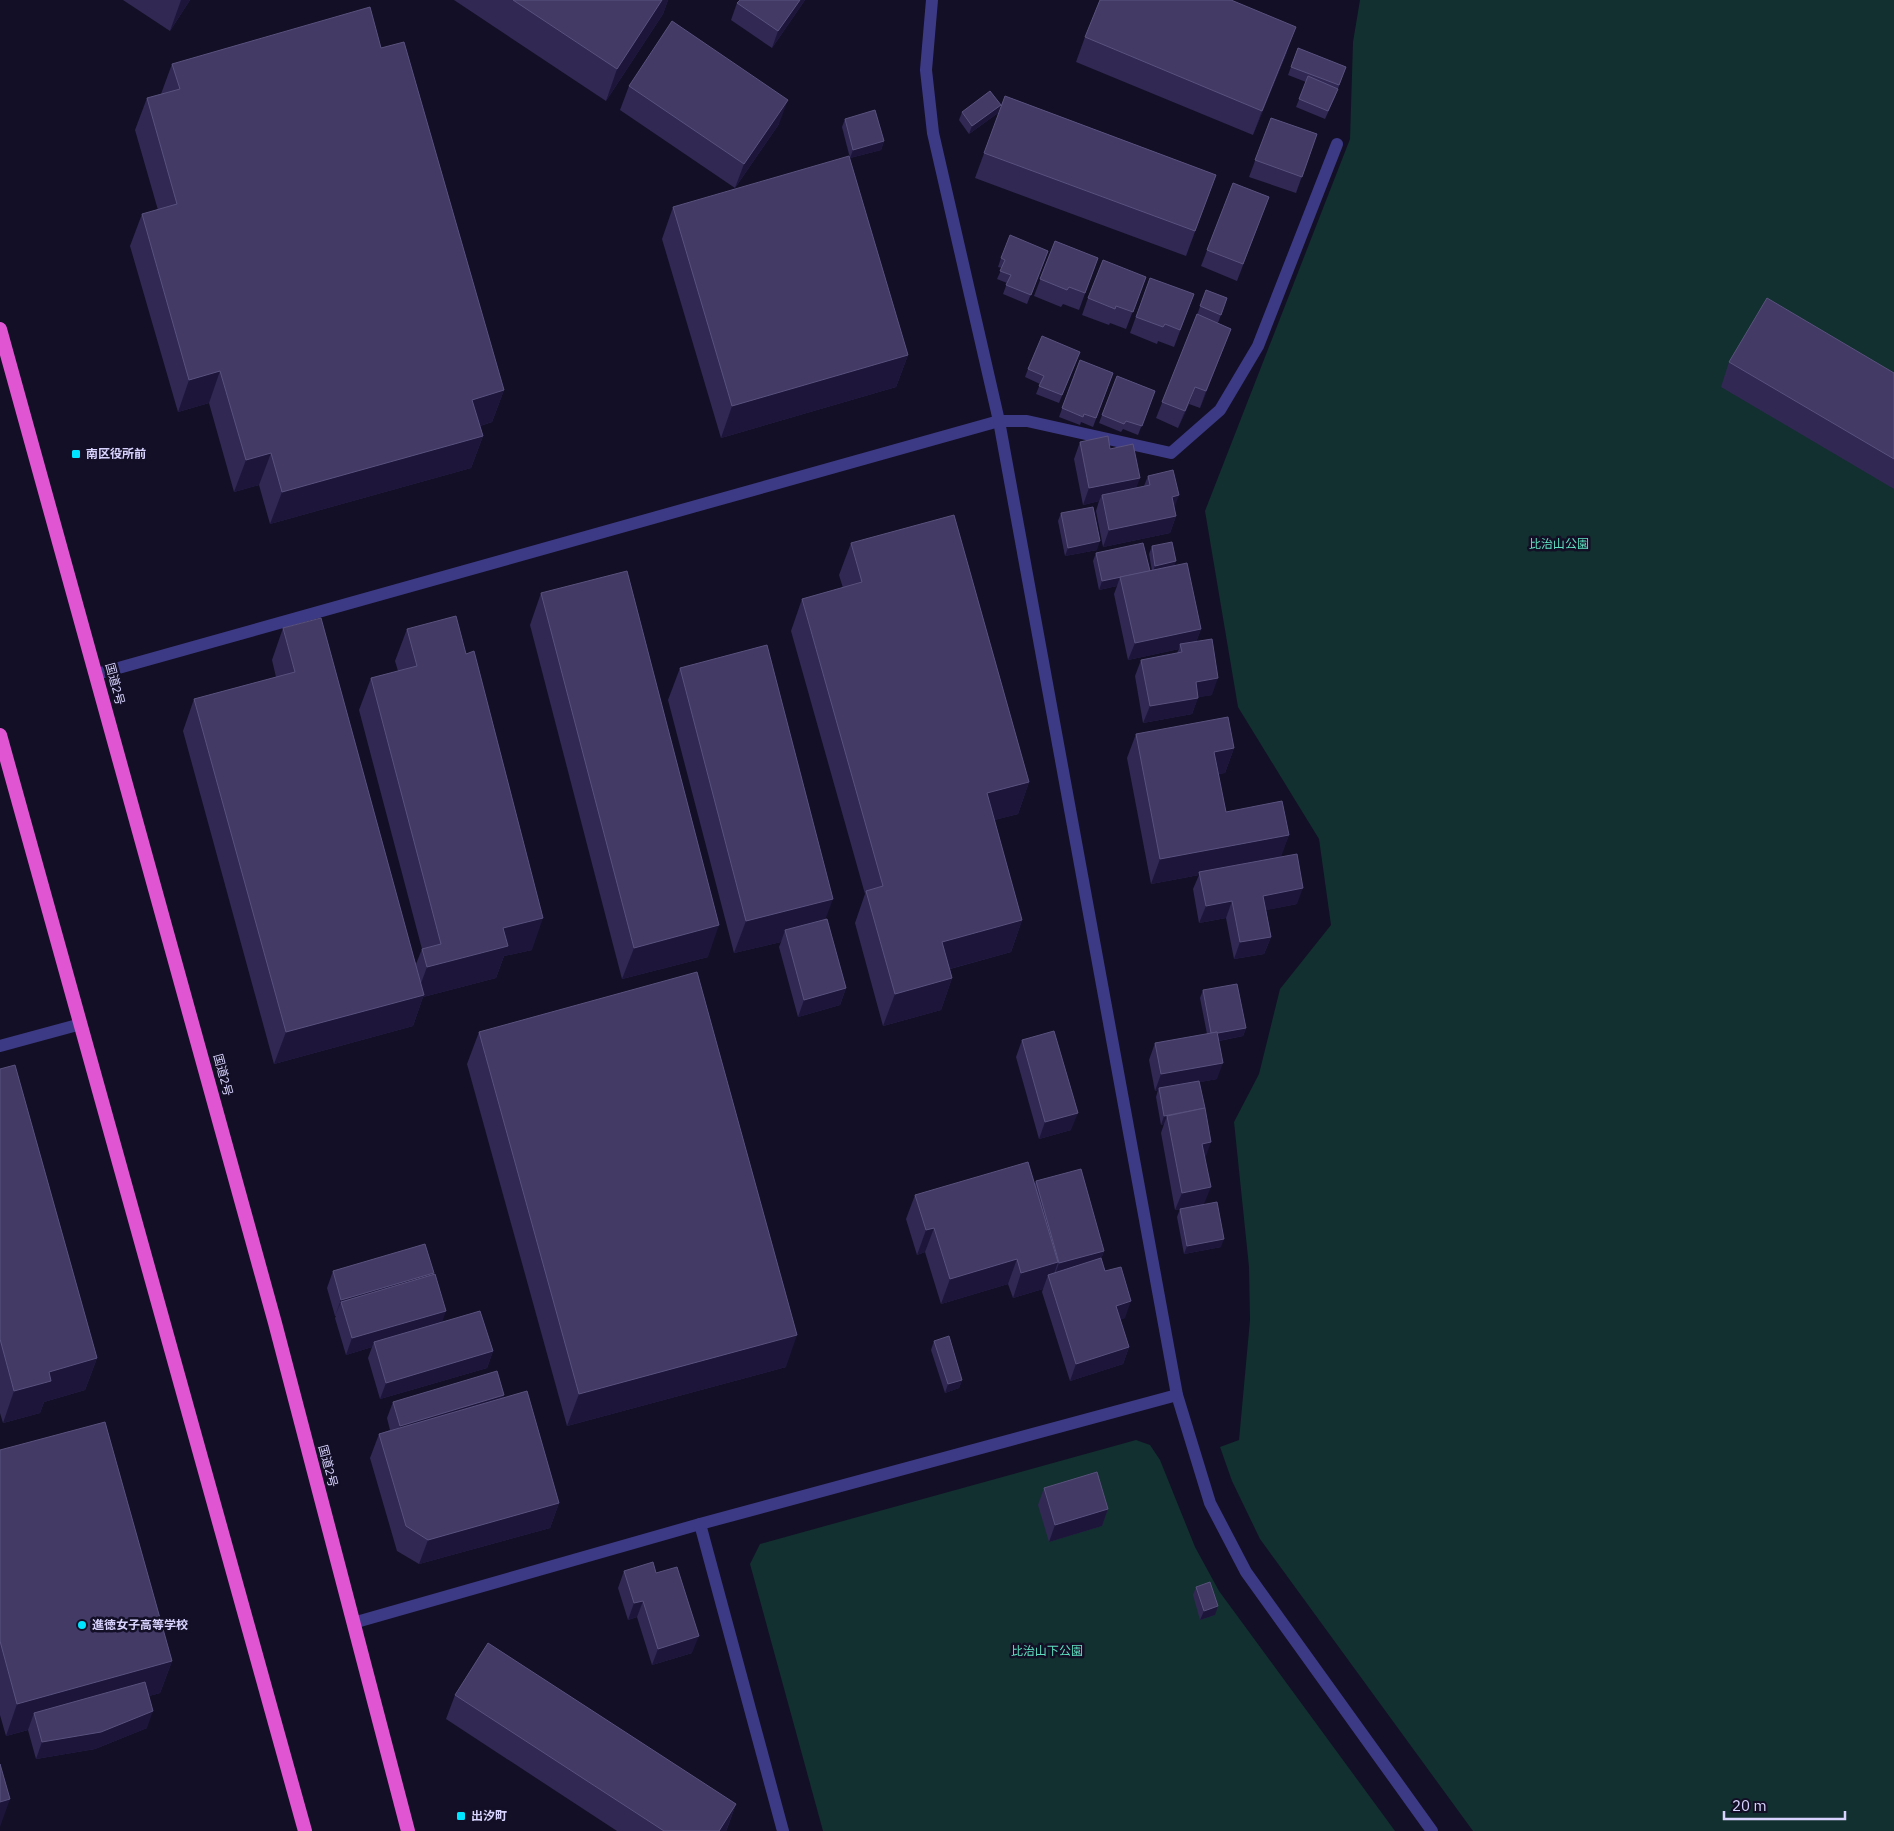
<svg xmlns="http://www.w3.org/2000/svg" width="1894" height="1831" viewBox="0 0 1894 1831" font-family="'IBM Plex Sans','Noto Sans JP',sans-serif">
	<rect width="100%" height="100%" fill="#130f26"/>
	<g fill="#12302f">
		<polygon points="1360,0 1894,0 1894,1831 1473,1831 1260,1539 1232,1481 1220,1447 1239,1440 1250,1320 1249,1267 1234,1122 1259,1074 1280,989 1331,925 1319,839 1238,707 1205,511 1350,139 1353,42"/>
		<polygon points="1136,1440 1150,1445 1160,1460 1195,1547 1219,1591 1395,1831 823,1831 750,1564 760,1544"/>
	</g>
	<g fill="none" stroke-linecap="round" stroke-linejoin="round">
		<g stroke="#3d3a85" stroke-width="12">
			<polyline points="97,674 999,421 1027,421 1171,453 1220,410 1258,346 1337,144"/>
			<polyline points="0,1046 81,1024"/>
		</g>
		<g stroke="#3d3a85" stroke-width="12">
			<polyline points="932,0 926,70 933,133 999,421 1177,1395 1210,1503 1246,1572 1432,1831"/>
			<polyline points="700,1524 783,1831"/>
			<polyline points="353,1623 700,1524 1177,1395"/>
		</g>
		<g stroke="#e055d1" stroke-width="14">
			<polyline points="0,329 275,1323 408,1831"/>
			<polyline points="0,735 305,1831"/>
		</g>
	</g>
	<g fill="#312854">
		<polygon points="123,0 190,0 170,31"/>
		<polygon points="454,0 668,0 663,14 606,101"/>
		<polygon points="805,0 772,48 731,20 737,3"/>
		<polygon points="1085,37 1287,52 1253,135 1076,62"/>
		<polygon points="381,48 504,390 492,422 480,426 483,436 471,468 270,524 259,485 234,492 209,403 178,412 130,246 142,214 158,210 135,130 147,98 161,94 172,64"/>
		<polygon points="1298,48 1346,67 1335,97 1325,119 1296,107 1306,82 1288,75"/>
		<polygon points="629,86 779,124 735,188 620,110"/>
		<polygon points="1005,96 1216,175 1186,256 975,178"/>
		<polygon points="962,112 998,113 969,134 959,120"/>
		<polygon points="1271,118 1317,134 1296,193 1249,177"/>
		<polygon points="845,119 884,141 881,150 850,158 842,127"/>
		<polygon points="1233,183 1269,197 1237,281 1201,266"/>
		<polygon points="673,207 908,355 896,387 721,438 662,239"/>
		<polygon points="1055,241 1098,258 1079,310 1063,304 1061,307 1034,296"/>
		<polygon points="1048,251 1027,304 1003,294 1007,283 997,279 1002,268 998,267 1001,258"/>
		<polygon points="1146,277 1126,329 1110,323 1109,325 1082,315 1088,298"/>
		<polygon points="1150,278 1194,294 1174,347 1158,341 1157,344 1130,333"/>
		<polygon points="1206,290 1227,298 1218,323 1231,329 1200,408 1189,404 1178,428 1156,418 1197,315"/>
		<polygon points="1080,360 1113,373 1093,427 1081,422 1080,425 1059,417"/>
		<polygon points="1076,361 1059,403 1036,394 1040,384 1025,377 1028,369"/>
		<polygon points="1729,362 1894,373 1894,489 1721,387"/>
		<polygon points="1117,376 1155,391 1138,435 1123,429 1121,432 1099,423"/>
		<polygon points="1080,442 1110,449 1137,488 1144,486 1148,476 1174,508 1176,516 1170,533 1103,547 1096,511 1099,501 1083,505 1074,459"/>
		<polygon points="1061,513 1097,550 1065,556 1058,521"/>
		<polygon points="851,543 1029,782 1018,814 994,820 1022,920 1011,952 950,969 952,978 941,1010 883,1026 855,923 865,894 791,631 802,599 843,588 839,575"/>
		<polygon points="1152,546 1175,566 1201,629 1196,642 1212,695 1198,697 1192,714 1143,723 1135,676 1141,660 1177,653 1179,649 1128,660 1114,594 1117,586 1099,590 1093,561 1096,553 1150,571 1152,571 1149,554"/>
		<polygon points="541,593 708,957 622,979 530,625"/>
		<polygon points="283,628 416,964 422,949 359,710 371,678 398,671 395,661 407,629 532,950 504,956 496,978 423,997 413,1026 274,1064 183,731 194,699 276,677 272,660"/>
		<polygon points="680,668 826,919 846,988 840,1005 798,1017 779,947 781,942 734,953 668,700"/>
		<polygon points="1136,734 1234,748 1225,773 1218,774 1226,812 1289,835 1280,857 1297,904 1266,910 1271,937 1264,954 1234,959 1226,918 1199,923 1193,889 1199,875 1151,884 1127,758"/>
		<polygon points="1203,990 1246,1028 1243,1036 1219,1041 1217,1079 1200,1082 1205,1159 1204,1204 1221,1247 1184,1254 1177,1217 1180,1209 1175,1210 1161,1133 1164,1124 1161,1125 1156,1097 1158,1090 1155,1091 1149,1060 1155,1043 1207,1034 1200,998"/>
		<polygon points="479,1032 786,1367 567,1426 467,1064"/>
		<polygon points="1022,1040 1071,1130 1039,1139 1016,1057"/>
		<polygon points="0,1069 97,1358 85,1390 44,1402 40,1413 3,1423 0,1413"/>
		<polygon points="1036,1181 1104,1251 1101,1259 1105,1271 1125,1318 1120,1319 1129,1347 1123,1364 1070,1381 1042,1292 1043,1289 1013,1298 1008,1284 941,1304 925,1252 917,1255 906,1219 915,1195 1035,1184"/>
		<polygon points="333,1271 434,1273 433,1275 442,1322 493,1351 487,1368 380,1399 368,1358 372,1347 346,1355 335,1318 336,1316 335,1316 327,1288"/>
		<polygon points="934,1341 962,1380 959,1388 945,1393 931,1350"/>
		<polygon points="503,1398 559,1503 550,1528 419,1564 397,1551 370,1458 379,1434 390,1430 387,1418 393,1402"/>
		<polygon points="0,1450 172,1661 160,1693 149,1696 147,1728 95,1749 36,1759 28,1730 6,1736 0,1715"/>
		<polygon points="1044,1488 1108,1509 1102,1526 1049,1542 1038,1505"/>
		<polygon points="624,1571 656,1573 692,1653 652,1665 637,1617 628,1620 618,1588"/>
		<polygon points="1196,1587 1215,1615 1200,1620 1193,1595"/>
		<polygon points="455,1695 736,1804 727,1829 726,1831 617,1831 446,1719"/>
	</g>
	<g fill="#1d163a">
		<polygon points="181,0 190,0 170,31"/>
		<polygon points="662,0 668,0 663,14 606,101 617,69"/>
		<polygon points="800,0 805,0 772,48 778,31"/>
		<polygon points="1296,27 1287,52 1253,135 1262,111"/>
		<polygon points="788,100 779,124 735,188 744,164"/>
		<polygon points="1001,105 998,113 969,134 972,126"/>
		<polygon points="884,141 881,150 850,158 853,150"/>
		<polygon points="1231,329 1225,345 1200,408 1206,391"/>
		<polygon points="908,355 896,387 721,438 732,406"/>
		<polygon points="220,371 209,403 178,412 189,380"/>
		<polygon points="1195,387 1189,404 1178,428 1185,411"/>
		<polygon points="504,390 492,422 461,432 472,400"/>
		<polygon points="483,436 471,468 270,524 282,492"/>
		<polygon points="271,453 259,485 234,492 246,460"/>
		<polygon points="1140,478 1134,494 1102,495 1099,501 1083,505 1089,488"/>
		<polygon points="1179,495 1173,512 1172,497"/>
		<polygon points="1176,516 1170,533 1103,547 1109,530"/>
		<polygon points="1100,541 1097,550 1065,556 1068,548"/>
		<polygon points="1176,561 1173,570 1152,574 1155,566"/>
		<polygon points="1150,571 1120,577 1117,586 1099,590 1102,581"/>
		<polygon points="1201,629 1195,645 1180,644 1179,649 1128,660 1135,643"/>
		<polygon points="1218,678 1212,695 1190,699 1196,682"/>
		<polygon points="1198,698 1192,714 1143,723 1150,706"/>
		<polygon points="1234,748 1225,773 1205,776 1214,752"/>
		<polygon points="1029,782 1018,814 975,825 987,793"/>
		<polygon points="1289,835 1280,860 1199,872 1199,875 1151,884 1160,859"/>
		<polygon points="1303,888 1297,904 1257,912 1263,896"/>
		<polygon points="833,899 821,931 785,930 781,942 734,953 746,921"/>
		<polygon points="1232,901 1226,918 1199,923 1206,906"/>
		<polygon points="543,918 532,950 504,956 496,978 423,997 413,1026 274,1064 286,1032 416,997 427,967 503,928"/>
		<polygon points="1022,920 1011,952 931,974 942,942"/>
		<polygon points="719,925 708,957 622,979 634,948"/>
		<polygon points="1271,937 1264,954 1234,959 1240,942"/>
		<polygon points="952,978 941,1010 883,1026 895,994"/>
		<polygon points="846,988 840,1005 798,1017 804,1000"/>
		<polygon points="1246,1028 1243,1036 1208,1043 1211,1034"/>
		<polygon points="1223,1063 1217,1079 1159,1090 1159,1088 1158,1090 1155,1091 1161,1074"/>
		<polygon points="1205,1109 1167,1116 1164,1124 1161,1125 1164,1116"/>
		<polygon points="1078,1113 1071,1130 1039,1139 1045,1122"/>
		<polygon points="1211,1142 1205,1159 1202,1144"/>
		<polygon points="1211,1187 1204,1204 1175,1210 1182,1193"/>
		<polygon points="934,1228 925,1252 917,1255 926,1230"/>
		<polygon points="1224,1239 1221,1247 1184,1254 1187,1246"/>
		<polygon points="1104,1251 1098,1267 1053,1280 1059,1263"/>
		<polygon points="1017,1259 1008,1284 941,1304 950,1279"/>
		<polygon points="1058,1262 1051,1283 1048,1275 1043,1289 1013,1298 1021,1273"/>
		<polygon points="434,1273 428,1289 341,1302 335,1316 341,1300"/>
		<polygon points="1131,1301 1125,1318 1110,1323 1116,1306"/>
		<polygon points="446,1311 440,1328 374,1342 372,1347 346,1355 352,1338"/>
		<polygon points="797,1335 786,1367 567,1426 579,1394"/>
		<polygon points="1129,1347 1123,1364 1070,1381 1076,1364"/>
		<polygon points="493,1351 487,1368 380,1399 386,1383"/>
		<polygon points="97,1358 85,1390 44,1402 40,1413 3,1423 14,1391 49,1372"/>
		<polygon points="962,1380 959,1388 945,1393 948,1384"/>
		<polygon points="504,1395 498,1412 394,1442 400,1426"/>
		<polygon points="559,1503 550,1528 419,1564 428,1540"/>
		<polygon points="1108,1509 1102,1526 1049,1542 1055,1525"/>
		<polygon points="643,1601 637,1617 628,1620 634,1603"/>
		<polygon points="1218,1606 1215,1615 1200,1620 1204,1611"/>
		<polygon points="699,1636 692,1653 652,1665 658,1649"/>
		<polygon points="172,1661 160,1693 38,1727 34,1713 28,1730 6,1736 17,1704"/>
		<polygon points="153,1711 147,1728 95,1749 36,1759 42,1742"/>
		<polygon points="10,1799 0,1827 0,1802"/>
		<polygon points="736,1804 726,1831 719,1831"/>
	</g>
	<g fill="#433a66" stroke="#5a527e">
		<polygon points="513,0 662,0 617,69"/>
		<polygon points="740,0 800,0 778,31 737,3"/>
		<polygon points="1100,0 1231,0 1296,27 1262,111 1085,37"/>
		<polygon points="370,7 381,48 404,42 504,390 472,400 483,436 282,492 271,453 246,460 220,371 189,380 142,214 177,204 147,98 180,89 172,64"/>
		<polygon points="672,21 788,100 744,164 629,86"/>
		<polygon points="1298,48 1346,67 1339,85 1291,67"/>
		<polygon points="1308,76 1338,89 1328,111 1299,99"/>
		<polygon points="990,91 1001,105 972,126 962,112"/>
		<polygon points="1005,96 1216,175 1195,231 984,153"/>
		<polygon points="875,110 884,141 853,150 845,119"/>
		<polygon points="1271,118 1317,134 1302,177 1255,160"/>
		<polygon points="849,156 908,355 732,406 673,207"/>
		<polygon points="1233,183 1269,197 1243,264 1207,250"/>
		<polygon points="1010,235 1048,251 1031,295 1006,285 1011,275 1000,271 1005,260 1001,258"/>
		<polygon points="1055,241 1098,258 1085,293 1069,287 1067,290 1040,279"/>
		<polygon points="1103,260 1146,277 1133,312 1116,306 1115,309 1088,298"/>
		<polygon points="1150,278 1194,294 1180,330 1165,324 1163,327 1136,317"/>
		<polygon points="1206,290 1227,298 1221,315 1200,306"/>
		<polygon points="1767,298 1894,373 1894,459 1729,362"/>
		<polygon points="1197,314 1231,329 1206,391 1195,387 1185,411 1162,402"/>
		<polygon points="1042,336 1080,352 1062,395 1039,386 1044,376 1028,369"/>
		<polygon points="1080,360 1113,373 1096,418 1084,414 1083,417 1062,408"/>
		<polygon points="1117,376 1155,391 1142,426 1126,421 1124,424 1102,415"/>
		<polygon points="1108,436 1110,449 1133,444 1140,478 1089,488 1080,442"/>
		<polygon points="1173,470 1179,495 1172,497 1176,516 1109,530 1102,495 1150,485 1148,476"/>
		<polygon points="1093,507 1100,541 1068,548 1061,513"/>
		<polygon points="954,515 1029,782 987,793 1022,920 942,942 952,978 895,994 866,891 883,886 802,599 862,582 851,543"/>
		<polygon points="1172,542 1176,561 1155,566 1152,546"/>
		<polygon points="1143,543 1150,571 1102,581 1096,553"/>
		<polygon points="1187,563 1201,629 1135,643 1120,577"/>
		<polygon points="627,571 719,925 634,948 541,593"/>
		<polygon points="456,616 466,654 474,651 543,918 503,928 508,946 427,967 422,949 441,944 371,678 417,666 407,629"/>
		<polygon points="321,618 424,995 286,1032 194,699 295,672 283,628"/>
		<polygon points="1212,639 1218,678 1196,682 1198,698 1150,706 1141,660 1182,652 1180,644"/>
		<polygon points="767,645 833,899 746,921 680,668"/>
		<polygon points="1228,717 1234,748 1214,752 1226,812 1282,801 1289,835 1160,859 1136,734"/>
		<polygon points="1297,854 1303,888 1263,896 1271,937 1240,942 1232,901 1206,906 1199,872"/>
		<polygon points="827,919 846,988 804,1000 785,930"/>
		<polygon points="697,972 797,1335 579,1394 479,1032"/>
		<polygon points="1237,984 1246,1028 1218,1033 1217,1032 1211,1033 1203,990"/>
		<polygon points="1054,1031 1078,1113 1045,1122 1022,1040"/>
		<polygon points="1217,1032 1223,1063 1161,1074 1155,1043"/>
		<polygon points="15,1065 97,1358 49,1372 51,1381 14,1391 0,1339 0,1069"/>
		<polygon points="1199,1081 1205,1108 1164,1116 1159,1088"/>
		<polygon points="1205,1108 1211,1142 1202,1144 1211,1187 1182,1193 1167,1116"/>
		<polygon points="1028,1162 1058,1262 1021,1273 1017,1259 950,1279 934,1228 926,1230 915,1195"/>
		<polygon points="1081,1169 1104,1251 1059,1263 1036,1181"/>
		<polygon points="1217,1202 1224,1239 1187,1246 1180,1209"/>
		<polygon points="425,1244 434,1273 341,1300 333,1271"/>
		<polygon points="1101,1258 1105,1271 1121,1267 1131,1301 1116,1306 1129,1347 1076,1364 1048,1275"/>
		<polygon points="435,1274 446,1311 352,1338 341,1302"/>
		<polygon points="480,1311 493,1351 386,1383 374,1342"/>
		<polygon points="949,1336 962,1380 948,1384 934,1341"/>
		<polygon points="497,1371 504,1395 400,1426 393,1402"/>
		<polygon points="527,1391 559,1503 428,1540 406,1526 379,1434"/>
		<polygon points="105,1422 172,1661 17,1704 0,1641 0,1450"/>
		<polygon points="1097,1472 1108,1509 1055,1525 1044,1488"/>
		<polygon points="653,1562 656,1573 677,1567 699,1636 658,1649 643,1601 634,1603 624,1571"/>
		<polygon points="1210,1582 1218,1606 1204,1611 1196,1587"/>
		<polygon points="488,1643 736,1804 719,1831 664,1831 455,1695"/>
		<polygon points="145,1682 153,1711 101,1732 42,1742 34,1713"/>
		<polygon points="0,1764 10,1799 0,1802"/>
	</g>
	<g fill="#00e5ff" stroke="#130f26" stroke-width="2">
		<rect x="71" y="449" width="10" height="10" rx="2.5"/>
		<circle cx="82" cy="1625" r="5"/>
		<rect x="456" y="1811" width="10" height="10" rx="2.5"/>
	</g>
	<g text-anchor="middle" stroke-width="5" stroke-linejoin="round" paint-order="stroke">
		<g font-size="12" font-weight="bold" fill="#d9d4ff" stroke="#130f26" text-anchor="start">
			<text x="86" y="458">南区役所前</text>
			<text x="92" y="1629">進徳女子高等学校</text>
			<text x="471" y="1820">出汐町</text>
		</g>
		<g font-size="12" fill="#5fe0c0" stroke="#130f26">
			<text x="1559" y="548">比治山公園</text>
			<text x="1047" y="1655">比治山下公園</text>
		</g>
		<g font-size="12" fill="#d9d4ff" stroke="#130f26">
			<text transform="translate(115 684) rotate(75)" y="4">国道2号</text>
			<text transform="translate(223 1075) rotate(75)" y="4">国道2号</text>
			<text transform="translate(328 1466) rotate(75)" y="4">国道2号</text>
		</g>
	</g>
	<path d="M1724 1811v8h121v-8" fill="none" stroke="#d9d4ff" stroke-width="2.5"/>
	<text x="1732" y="1811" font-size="15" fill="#d9d4ff" stroke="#130f26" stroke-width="4" paint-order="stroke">20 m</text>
</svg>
